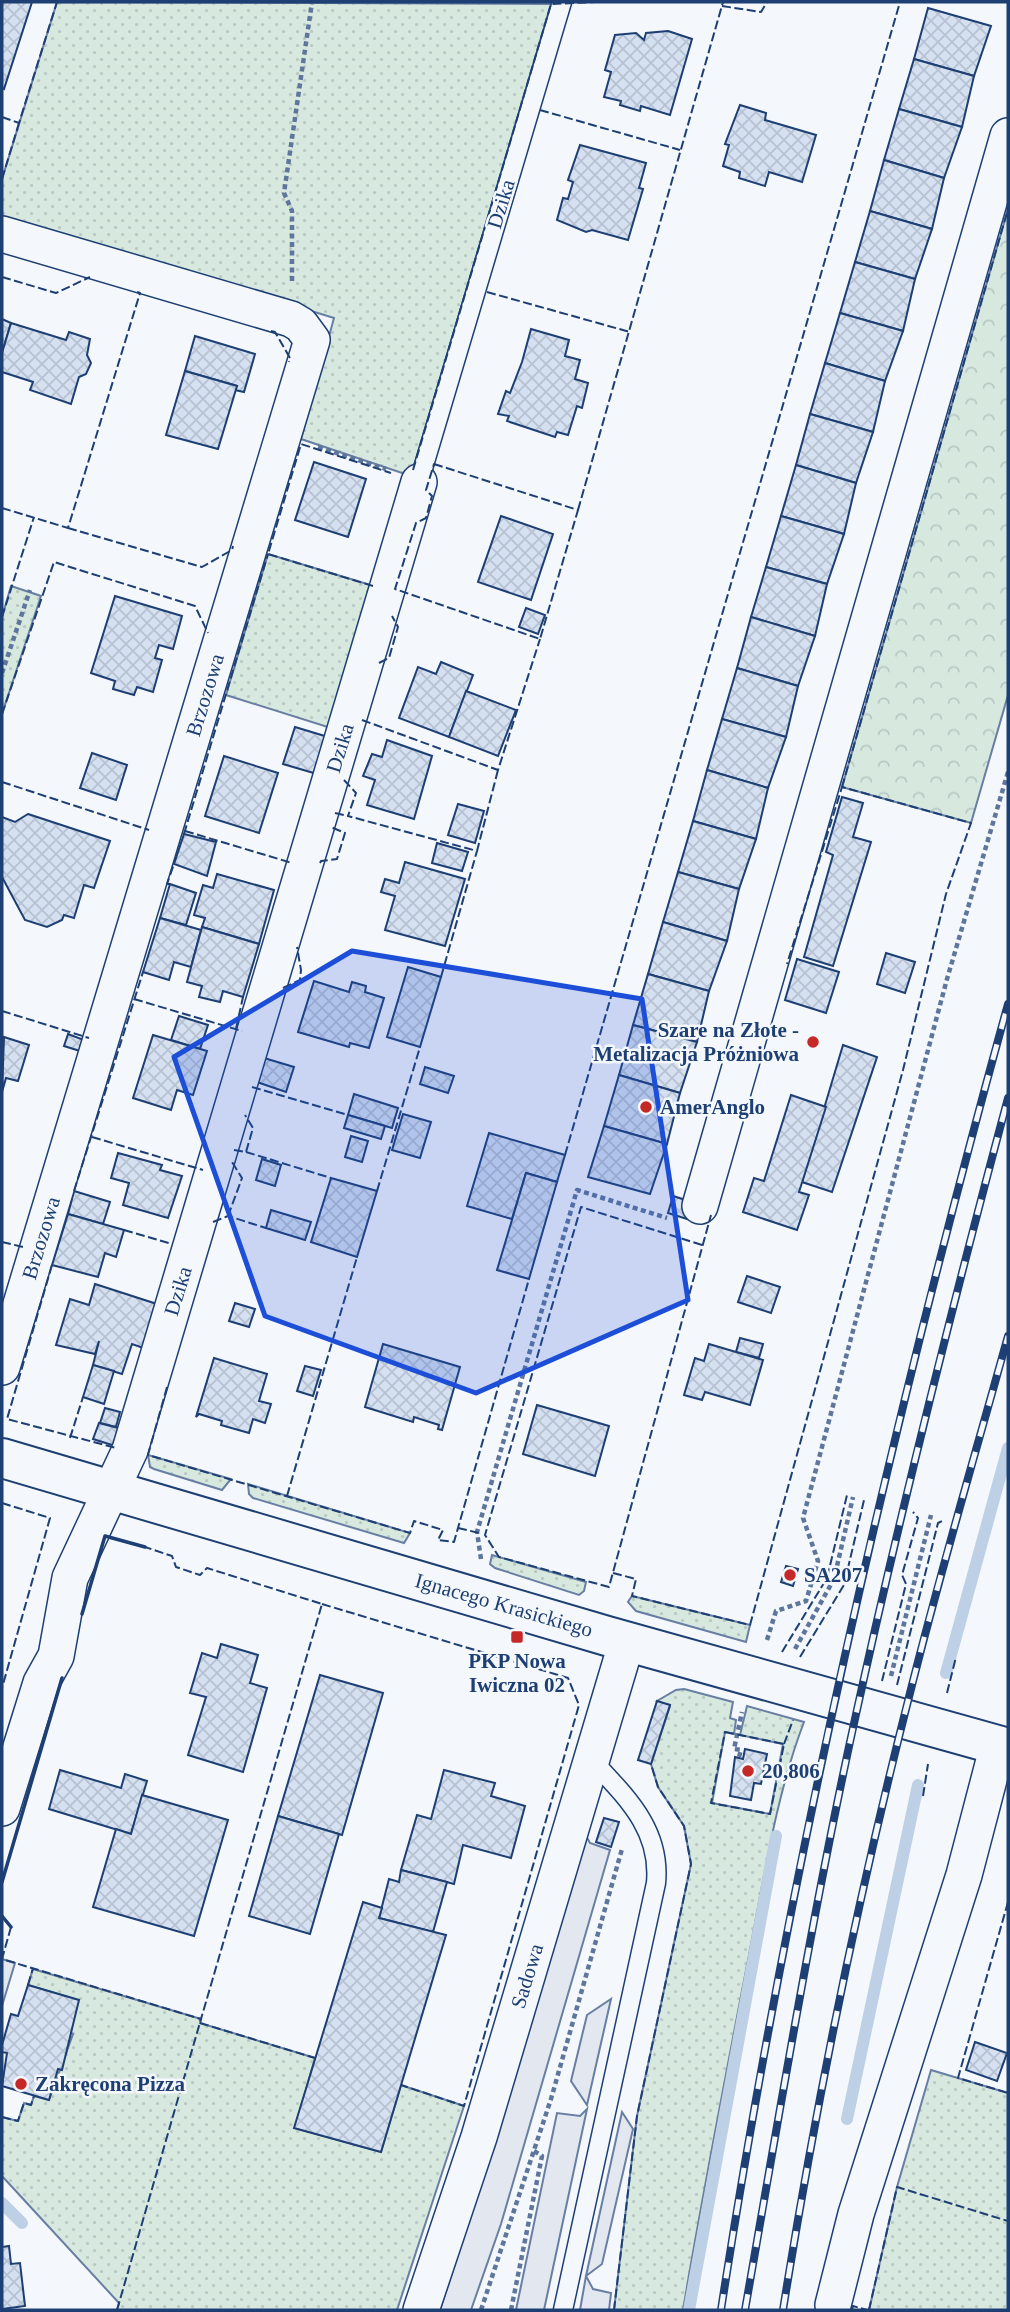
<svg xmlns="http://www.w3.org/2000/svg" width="1010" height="2312" viewBox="0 0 1010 2312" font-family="'Times New Roman',serif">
	<defs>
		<pattern id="green-dots" width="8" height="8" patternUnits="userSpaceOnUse" patternTransform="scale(1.75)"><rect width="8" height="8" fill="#d7e8df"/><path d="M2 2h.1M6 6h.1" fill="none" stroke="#b8c8c3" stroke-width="1.8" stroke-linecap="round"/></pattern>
		<pattern id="forest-crowns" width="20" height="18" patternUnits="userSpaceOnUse" patternTransform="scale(1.75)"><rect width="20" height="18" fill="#d7e8df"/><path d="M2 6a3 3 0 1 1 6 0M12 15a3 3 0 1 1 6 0" fill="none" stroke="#b8c8c3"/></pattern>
		<pattern id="building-cross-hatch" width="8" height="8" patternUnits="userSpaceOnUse" patternTransform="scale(1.75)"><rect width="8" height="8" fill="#d5e0f0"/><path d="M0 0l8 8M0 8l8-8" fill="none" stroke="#b6c1d1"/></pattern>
	</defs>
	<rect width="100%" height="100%" fill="#f4f7fb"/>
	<g fill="url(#green-dots)" stroke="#687fa3" stroke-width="2">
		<polygon points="57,2 551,4 411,476 301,439 334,318 2,216 2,179"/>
		<polygon points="268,554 377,587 334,729 226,695"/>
		<polygon points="11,586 41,596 2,714 2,617"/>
		<polygon points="148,1455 231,1479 222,1490 154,1469 150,1467"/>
		<polygon points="248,1484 410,1533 404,1543 253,1498 249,1494"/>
		<polygon points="492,1555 586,1582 584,1591 579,1595 495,1568 490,1564"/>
		<polygon points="632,1596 750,1625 746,1642 636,1611 628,1602"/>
		<path d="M684 1689 733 1702 730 1718 736 1720 734 1734 725 1732 712 1803 770 1814 783 1744 740 1735 747 1706 804 1722C776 1795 764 1878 749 1955 726 2073 703 2191 683 2310H614L637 2116 691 1864 684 1826 658 1787 651 1764 670 1706 657 1701 676 1690Z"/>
		<polygon points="33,1969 201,2019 200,2023 315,2058 295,2128 381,2152 401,2085 464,2106 397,2310 117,2310 119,2303 2,2176 2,2117 18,2121 24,2103 31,2105 34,2096 49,2100 73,2034 69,2031 78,2000 28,1985"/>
		<polygon points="931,2070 1008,2093 1008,2310 869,2310 897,2187"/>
	</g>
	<polygon fill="url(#forest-crowns)" stroke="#687fa3" stroke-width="2" points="1008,209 1008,695 971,823 842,787"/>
	<g fill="#e3e8f0" stroke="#687fa3" stroke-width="2">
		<polygon points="585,1834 590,1843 610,1850 501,2224 471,2310 440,2310 502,2119"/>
		<polygon points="2,1959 15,1963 2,2006"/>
		<polygon points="611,1999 587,2105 571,2081 587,2015"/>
		<polygon points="587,2109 544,2310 516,2310 557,2113 580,2116"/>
		<polygon points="622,2112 633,2129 602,2264 586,2276 593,2289 611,2293 609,2310 580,2310 586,2276"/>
	</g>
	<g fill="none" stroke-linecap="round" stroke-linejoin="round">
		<g stroke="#bed0e5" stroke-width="12">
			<polyline points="946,1673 1008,1448"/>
			<polyline points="847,2119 918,1785"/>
			<polyline points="2,2203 22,2223"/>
			<polyline points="689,2310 776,1836"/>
		</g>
	</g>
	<g fill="url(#building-cross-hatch)" stroke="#1d3f73" stroke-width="2">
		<polygon points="2,2 32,2 4,89 2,88"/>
		<polygon points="928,8 991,26 974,76 914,59"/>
		<polygon points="668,31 692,39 670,115 641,106 640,111 620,105 621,101 604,97 611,72 605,70 615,35 636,33 644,40 646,33"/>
		<polygon points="914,59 974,76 962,127 899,109"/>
		<polygon points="740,105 766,113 765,120 816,135 802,182 769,172 765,186 739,178 740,172 723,166 729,145 725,144"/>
		<polygon points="899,109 962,127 944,178 884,160"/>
		<polygon points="580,145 646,163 639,188 643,189 628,240 592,230 586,232 557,220 563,198 568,199 573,182 568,180"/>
		<polygon points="884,160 944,178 932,229 870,211"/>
		<polygon points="870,211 932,229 915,279 855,262"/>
		<polygon points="855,262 915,279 903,331 840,313"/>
		<polygon points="840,313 903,331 885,381 825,363"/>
		<polygon points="2,319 11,323 2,353"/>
		<polygon points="11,323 66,340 69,332 90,339 87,355 91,363 86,374 79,377 71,404 30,390 33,382 2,372 2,353"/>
		<polygon points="531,329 569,340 565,356 580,360 575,379 588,383 582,408 577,406 568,435 557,432 555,437 507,421 509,416 498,414 506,391 510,393 522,362"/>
		<polygon points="195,336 255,354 244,392 235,390 237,386 185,371"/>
		<polygon points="825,363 885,381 873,432 810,414"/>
		<polygon points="185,371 237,386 218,449 166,435"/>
		<polygon points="810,414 873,432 856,483 796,465"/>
		<polygon points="314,462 366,479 348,537 295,520"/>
		<polygon points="796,465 856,483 844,534 781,516"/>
		<polygon points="501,516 553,534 531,600 478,582"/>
		<polygon points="781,516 844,534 827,584 766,567"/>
		<polygon points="766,567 827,584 815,636 751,617"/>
		<polygon points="115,596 182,616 173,649 159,645 155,658 162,660 153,692 137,687 134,695 113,689 115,681 91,673"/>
		<polygon points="526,608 545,615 538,634 519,627"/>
		<polygon points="751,617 815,636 798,686 737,668"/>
		<polygon points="441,662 473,675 449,737 399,718 418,667 436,674"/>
		<polygon points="737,668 798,686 786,737 722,719"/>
		<polygon points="466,691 516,710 498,756 449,737"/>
		<polygon points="722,719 786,737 768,788 707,770"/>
		<polygon points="295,727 328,737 317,774 283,764"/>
		<polygon points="387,740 432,756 414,819 367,805 375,780 363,776 372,754 382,757"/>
		<polygon points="92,753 127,765 116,800 80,788"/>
		<polygon points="224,756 278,773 259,833 205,816"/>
		<polygon points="707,770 768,788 756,839 693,821"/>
		<polygon points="842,797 863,803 853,837 871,842 833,966 804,957 833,855 826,852"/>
		<polygon points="458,804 484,811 475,843 448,835"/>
		<polygon points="28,814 110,841 94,888 84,885 74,918 64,915 62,920 47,927 25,920 2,877 2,817 15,822"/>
		<polygon points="693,821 756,839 739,889 678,872"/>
		<polygon points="184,834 216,842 207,876 174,864"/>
		<polygon points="437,843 468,852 462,871 432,863"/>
		<polygon points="405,862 465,879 445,946 385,930 395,896 381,892 385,879 399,883"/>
		<polygon points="678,872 739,889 727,941 663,922"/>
		<polygon points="217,874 274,890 259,944 202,927 205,918 194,915 203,885 213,888"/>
		<polygon points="170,884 196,893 186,925 160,918"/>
		<polygon points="160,918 201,930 191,967 174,962 169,980 143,972"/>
		<polygon points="663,922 727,941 709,991 648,974"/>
		<polygon points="202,927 259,944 243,997 223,991 220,1002 199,997 202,986 187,982"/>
		<polygon points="886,953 915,962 905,993 877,984"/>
		<polygon points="797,959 839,972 826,1013 785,1000"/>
		<polygon points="408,967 441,977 420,1047 387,1037"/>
		<polygon points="648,974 709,991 697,1042 633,1025"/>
		<polygon points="314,981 349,992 352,982 366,986 365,992 384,998 369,1048 350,1043 349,1047 298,1032"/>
		<polygon points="179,1016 208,1025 200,1049 171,1040"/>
		<polygon points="633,1025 697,1042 680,1093 619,1075"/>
		<polygon points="68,1034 84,1040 80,1051 64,1046"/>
		<polygon points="153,1035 207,1051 193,1095 177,1090 171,1110 133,1098"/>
		<polygon points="4,1037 29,1045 18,1081 6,1078 2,1092"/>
		<polygon points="843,1045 877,1057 832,1192 802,1182"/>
		<polygon points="264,1058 294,1067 286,1092 257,1082"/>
		<polygon points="425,1067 454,1076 448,1093 420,1084"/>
		<polygon points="619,1075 680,1093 667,1144 604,1126"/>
		<polygon points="354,1094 398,1108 392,1128 348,1115"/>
		<polygon points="791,1095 826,1107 799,1192 809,1195 797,1230 743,1212 754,1178 764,1181"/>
		<polygon points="403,1114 431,1122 420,1158 392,1150"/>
		<polygon points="348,1115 385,1126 381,1139 344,1128"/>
		<polygon points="604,1126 667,1144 650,1194 588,1177"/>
		<polygon points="489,1133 565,1155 557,1182 526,1173 512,1219 467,1206"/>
		<polygon points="351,1136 368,1141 362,1162 345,1157"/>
		<polygon points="118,1153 162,1165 160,1170 182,1176 168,1218 123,1205 129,1183 111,1178"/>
		<polygon points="262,1159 281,1165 275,1186 256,1180"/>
		<polygon points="526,1173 557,1182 529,1279 497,1270"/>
		<polygon points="331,1178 377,1191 357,1257 311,1242"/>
		<polygon points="74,1191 110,1202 103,1224 68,1214"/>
		<polygon points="673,1196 692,1202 687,1219 668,1213"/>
		<polygon points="271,1210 311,1222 305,1240 266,1228"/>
		<polygon points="68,1214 124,1230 116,1257 105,1253 98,1277 52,1265"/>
		<polygon points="747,1276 780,1287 771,1313 738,1302"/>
		<polygon points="95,1284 160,1305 146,1349 132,1344 122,1374 93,1365 99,1341 95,1354 56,1345 70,1299 89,1305"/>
		<polygon points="235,1303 255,1309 249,1327 229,1321"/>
		<polygon points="740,1338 763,1344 759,1358 736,1352"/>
		<polygon points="383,1344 460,1367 442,1430 438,1429 439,1425 414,1417 413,1422 365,1407"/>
		<polygon points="709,1344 763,1360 750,1405 705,1392 702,1400 684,1395 695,1358 704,1361"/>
		<polygon points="214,1358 267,1374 259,1401 271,1404 265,1423 253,1419 249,1433 221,1425 222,1421 199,1414 196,1417"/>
		<polygon points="93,1365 114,1371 104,1404 83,1397"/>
		<polygon points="305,1366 321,1370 313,1396 297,1391"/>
		<polygon points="537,1405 609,1426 595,1476 523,1454"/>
		<polygon points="105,1408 120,1412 116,1427 100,1423"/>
		<polygon points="99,1423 122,1429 118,1443 112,1445 93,1439"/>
		<polygon points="786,1566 798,1569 793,1586 781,1582"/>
		<polygon points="221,1644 258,1655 250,1683 267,1688 243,1772 188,1755 206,1697 190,1693 202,1653 217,1658"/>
		<polygon points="320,1675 383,1693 342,1835 278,1816"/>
		<polygon points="657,1701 670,1705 651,1764 638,1760"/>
		<polygon points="745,1749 767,1754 761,1784 754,1783 751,1800 730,1796 735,1757 743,1759"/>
		<polygon points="60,1770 121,1788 125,1774 147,1781 131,1834 49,1809"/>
		<polygon points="444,1770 495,1783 491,1796 525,1806 511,1858 463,1845 454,1884 401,1870 417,1815 431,1819"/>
		<polygon points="142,1795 228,1820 194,1936 93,1907 116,1829 131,1834"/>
		<polygon points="278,1816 339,1834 310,1934 249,1916"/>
		<polygon points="604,1818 619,1822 611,1847 596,1842"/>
		<polygon points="401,1870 447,1882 433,1932 379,1918 389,1879 399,1882"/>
		<polygon points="363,1902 382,1908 379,1918 446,1935 381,2152 294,2128"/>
		<polygon points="28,1985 79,2000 62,2070 58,2069 49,2100 2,2086 7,2053 2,2052 2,2045 11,2014 18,2016"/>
		<polygon points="975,2042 1007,2053 997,2081 966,2070"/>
		<polygon points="9,2246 11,2264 20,2263 25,2306 2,2309 2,2247"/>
	</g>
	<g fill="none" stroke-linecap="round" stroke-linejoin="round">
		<g stroke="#1d3f73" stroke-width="21">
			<g id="service">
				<polyline points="419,482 562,2"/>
				<path d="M563 2310 656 1883C661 1829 626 1797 591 1759"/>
			</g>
		</g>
		<g stroke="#1d3f73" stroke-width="38">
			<g id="minor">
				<polyline points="700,1206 1008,136"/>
				<polyline points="2,1367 312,340 301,325 291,319 2,234"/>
				<polyline points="2,1808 41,1683 56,1656 70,1578 130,1450 419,482"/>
				<polyline points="833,2305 856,2214 964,1875 998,1745"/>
				<polyline points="421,2310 479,2137 627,1641"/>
			</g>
		</g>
		<g stroke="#1d3f73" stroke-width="42">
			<polyline id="tertiary" points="2,1458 607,1636 1008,1748"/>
		</g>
		<g stroke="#5e769c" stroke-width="4.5" stroke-dasharray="5 3.5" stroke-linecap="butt">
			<polyline points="292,281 292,211 284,193 312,2"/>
			<polyline points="318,447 386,469"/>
			<polyline points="2,673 30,590"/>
			<polyline points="481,1559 477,1532 577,1190 667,1218"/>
			<polyline points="767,1640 776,1611 806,1601 818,1561 803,1518 947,979 1008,772"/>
			<polyline points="795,1649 834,1579 853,1497"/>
			<polyline points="891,1676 931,1515"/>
			<polyline points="739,1757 741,1750 734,1749 742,1712"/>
			<polyline points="481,2310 551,2099 622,1849"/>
			<polyline points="511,2310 542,2156 534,2151"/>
		</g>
		<use href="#service" stroke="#f4f7fb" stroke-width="18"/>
		<use href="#minor" stroke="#f4f7fb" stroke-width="35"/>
		<use href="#tertiary" stroke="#f4f7fb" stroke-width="38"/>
		<g stroke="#1d3f73" stroke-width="8">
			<g id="rail">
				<path d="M721 2310C789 1870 889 1434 1008 1004"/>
				<path d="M745 2310C779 2116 811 1921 853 1728 899 1517 952 1307 1008 1098"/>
				<path d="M783 2310C816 2103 858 1897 910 1693 940 1573 975 1455 1008 1336"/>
			</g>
		</g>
		<use href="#rail" stroke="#f4f7fb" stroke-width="5" stroke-dasharray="16" stroke-linecap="butt"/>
		<g stroke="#1d3f73" stroke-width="2" stroke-dasharray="9 3.5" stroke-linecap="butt">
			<polyline points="722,6 761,12 767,2"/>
			<polyline points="540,110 680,150"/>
			<polyline points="2,117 19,123 57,2"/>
			<polyline points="2,179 19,123"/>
			<polyline points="2,277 56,293 90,277"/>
			<polyline points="487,292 630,332"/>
			<polyline points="271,331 275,332 290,358 289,362"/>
			<polygon points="434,464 578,510 540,639 395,589 416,523 426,518 432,496 426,490"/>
			<polyline points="413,470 551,4 596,2"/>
			<polyline points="2,508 68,528 140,293 137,292"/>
			<polyline points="578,510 723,2"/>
			<polyline points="68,528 202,567 232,550 233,546"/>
			<polyline points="373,586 268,554 301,444 391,473"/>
			<polyline points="2,617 34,517"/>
			<polyline points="379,663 389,658 398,627 392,616"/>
			<polyline points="2,714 54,562 195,606 208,633"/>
			<polyline points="362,720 498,770 540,639"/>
			<polyline points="344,780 356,793 348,816 477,851 498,770"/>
			<polyline points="2,782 149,830"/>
			<polyline points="842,787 1008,209"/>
			<polyline points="335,813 348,816"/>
			<polyline points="185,831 292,863"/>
			<polyline points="184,834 268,554"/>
			<polyline points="320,863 321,861 337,859 345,833 331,827"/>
			<polyline points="170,884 167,884 174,864"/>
			<polyline points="441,977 477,851"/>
			<polyline points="283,988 300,980 301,970 297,947"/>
			<polyline points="134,999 242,1031"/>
			<polyline points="2,1011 89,1038"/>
			<polyline points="236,1029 243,997"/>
			<polyline points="252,1087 348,1115"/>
			<polyline points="92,1137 203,1170"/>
			<polyline points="234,1150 246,1152 253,1128 245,1115"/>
			<polyline points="246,1152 331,1178"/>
			<polyline points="565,1155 900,2"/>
			<polyline points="74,1191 143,972"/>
			<polyline points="377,1191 420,1047"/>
			<polyline points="228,1216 242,1178 232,1162"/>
			<polyline points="213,1222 228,1216 266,1228"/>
			<polyline points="124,1230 172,1244"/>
			<polyline points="2,1242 23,1247"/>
			<polyline points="702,1245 581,1207 485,1535 499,1557 609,1587 711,1215"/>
			<polyline points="52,1265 7,1419 116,1448"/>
			<polyline points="167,1387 148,1455 410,1533 414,1521 443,1530 438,1540 454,1542 529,1279"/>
			<polyline points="70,1438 83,1397"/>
			<polyline points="287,1496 357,1257"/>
			<polyline points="2,1503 50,1518 2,1688"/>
			<polyline points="458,1528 479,1533"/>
			<polyline points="613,1573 636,1579 632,1596 750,1625 903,1070 946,894 971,823 842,787 787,964"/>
			<polyline points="322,1604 568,1678 579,1705 464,2106 401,2085"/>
			<polyline points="782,1652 827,1578 847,1495"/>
			<polyline points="800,1657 844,1585 864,1500"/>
			<polyline points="882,1681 906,1584 902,1575 918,1518 913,1512"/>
			<polyline points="897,1685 938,1523 944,1520"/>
			<polyline points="947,1693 956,1657"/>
			<polygon points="725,1732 784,1744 770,1814 711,1803"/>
			<polyline points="784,1744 793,1720"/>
			<polyline points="923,1796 928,1764"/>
			<polyline points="1008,1902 958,2078 1008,2093"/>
			<polyline points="11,1927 2,1959 201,2019 322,1604 207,1568 200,1575 176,1567 172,1556 145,1547"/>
			<polyline points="28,1985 33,1968"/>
			<polyline points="200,2023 315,2058"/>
			<polyline points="2,2117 18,2121 24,2103 31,2105 34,2096"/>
			<polyline points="117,2310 201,2019"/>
			<polyline points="614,2310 637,2116 691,1864 684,1826 658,1787 651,1764"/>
			<polyline points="852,2310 853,2306 867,2310"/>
			<polyline points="869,2310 897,2187 1008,2221"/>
		</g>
		<g stroke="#1d3f73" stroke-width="3.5">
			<polyline points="82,1614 105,1536 145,1547"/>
			<polyline points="2,1882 62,1678"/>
			<polyline points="2,1916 11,1927"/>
		</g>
	</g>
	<path fill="#1d4ed8" fill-opacity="0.2" stroke="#1d4ed8" stroke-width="5" stroke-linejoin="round" d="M352 951 642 999 688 1300 476 1393 265 1316 174 1057Z"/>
	<g fill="#c62828" stroke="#f4f7fb" stroke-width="2.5">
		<circle cx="813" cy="1042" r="7"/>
		<circle cx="646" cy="1107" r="7"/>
		<circle cx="790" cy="1575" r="7"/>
		<rect x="510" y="1630" width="14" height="14" rx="3.5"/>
		<circle cx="748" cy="1771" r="7"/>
		<circle cx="21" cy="2084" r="7"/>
	</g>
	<g text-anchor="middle" stroke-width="5" stroke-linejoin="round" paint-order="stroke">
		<g font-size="21" fill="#1d3f73" stroke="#f4f7fb">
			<text transform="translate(501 204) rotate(-73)" y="7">Dzika</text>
			<text transform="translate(205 695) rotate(-73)" y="7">Brzozowa</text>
			<text transform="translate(340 748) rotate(-73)" y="7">Dzika</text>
			<text transform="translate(41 1238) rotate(-73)" y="7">Brzozowa</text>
			<text transform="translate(178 1291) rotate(-73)" y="7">Dzika</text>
			<text transform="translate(504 1605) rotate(16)" y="7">Ignacego Krasickiego</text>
			<text transform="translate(527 1976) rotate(-73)" y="7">Sadowa</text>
		</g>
		<g font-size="21" font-weight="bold" fill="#1d3f73" stroke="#f4f7fb" text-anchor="start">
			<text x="799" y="1037" text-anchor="end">Szare na Złote -<tspan x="799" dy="24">Metalizacja Próżniowa</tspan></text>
			<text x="660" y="1114">AmerAnglo</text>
			<text x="804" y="1582">SA207</text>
			<text x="517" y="1668" text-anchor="middle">PKP Nowa<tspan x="517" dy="24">Iwiczna 02</tspan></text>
			<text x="762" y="1778">20,806</text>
			<text x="35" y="2091">Zakręcona Pizza</text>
		</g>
	</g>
	<rect width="1010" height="2312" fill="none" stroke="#1d3f73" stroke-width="7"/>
</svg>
